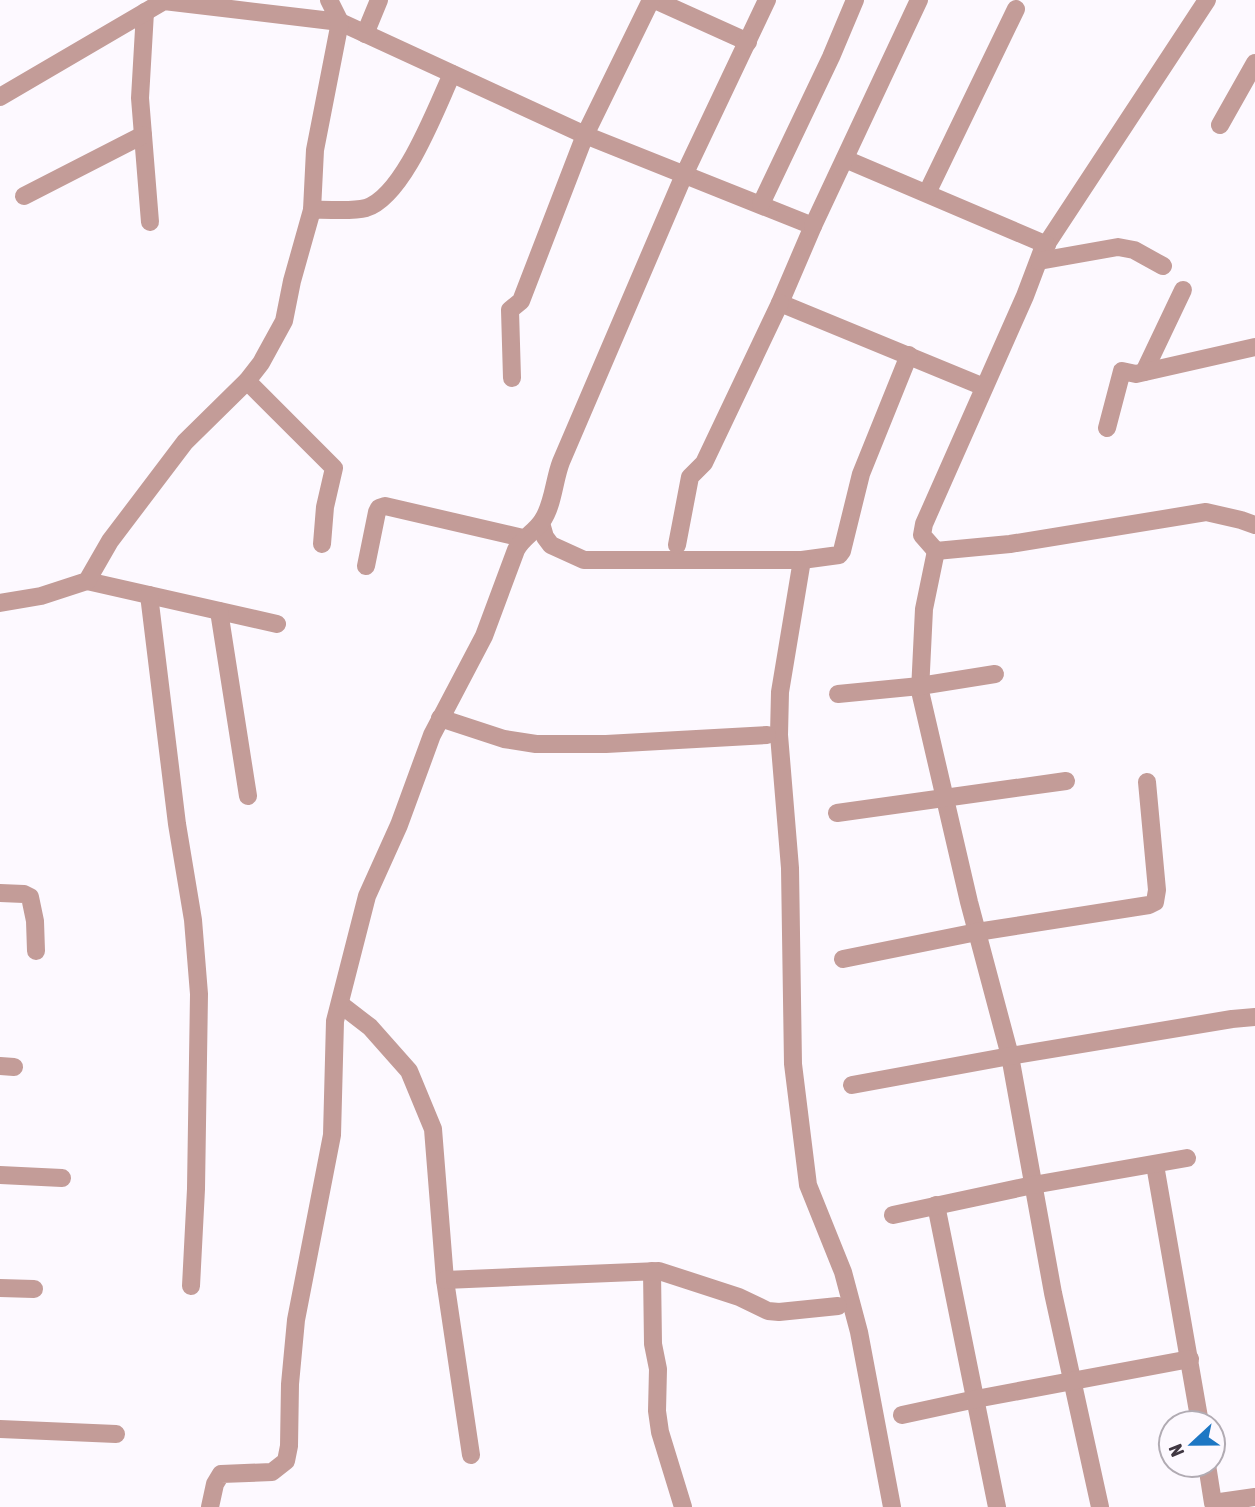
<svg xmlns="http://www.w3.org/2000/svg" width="1255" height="1507" viewBox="0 0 1255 1507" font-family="'Asap Condensed',sans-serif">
	<rect width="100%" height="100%" fill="#fdf9ff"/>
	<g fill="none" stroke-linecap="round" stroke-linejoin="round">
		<g stroke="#c39c98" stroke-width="18">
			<polyline points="655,0 748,42"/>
			<polyline points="1207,0 1042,251 1025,296 924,524 922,535 936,551 1010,544 1206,512 1241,520 1255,525"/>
			<polyline points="145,12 140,98 150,222"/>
			<polyline points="365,34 379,0"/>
			<polyline points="0,97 164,1 340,22 585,135 813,226 780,303 984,387"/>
			<polyline points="1220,125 1255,63"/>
			<polyline points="845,159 1047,245"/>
			<polyline points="927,193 1016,9"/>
			<polyline points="24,196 143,135"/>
			<polyline points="761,204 831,57 855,0"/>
			<path d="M312 210C329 209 351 212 366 208 404 196 436 108 452 74"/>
			<polyline points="813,226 919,0"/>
			<polyline points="1039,261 1118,247 1134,250 1163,266"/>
			<polyline points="1144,372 1183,290"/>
			<polyline points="512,378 510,310 521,301 585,135 651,0"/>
			<polyline points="247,381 334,468 325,507 322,544"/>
			<polyline points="1107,428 1122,371 1136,374 1255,347"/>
			<polyline points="541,523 545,537 551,545 584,560 802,560 839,555 842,551 861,474 909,355"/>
			<polyline points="677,545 690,477 704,463 780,303"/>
			<polyline points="936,551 924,609 920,691 969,902 1010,1056 1053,1293 1100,1507"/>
			<polyline points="802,560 780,692 779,735 790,868 793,1064 808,1185 843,1272 859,1332 892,1507"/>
			<polyline points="366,566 377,512 379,508 385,506 523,538"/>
			<polyline points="87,581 277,624"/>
			<polyline points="149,595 177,824 193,920 199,994 196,1189 191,1286"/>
			<polyline points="0,603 41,596 87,581 110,541 185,442 247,381 261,363 284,321 292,281 312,210 315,150 340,22 329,0"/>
			<polyline points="219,611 248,796"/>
			<polyline points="838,694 920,686 995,674"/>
			<polyline points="440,718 504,739 536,744 606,744 767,735"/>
			<polyline points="837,813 1066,781"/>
			<polyline points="0,893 24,894 30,897 35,921 36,951"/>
			<polyline points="843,959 977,932 1149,905 1155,902 1157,890 1147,782"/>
			<polyline points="340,1004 370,1027 409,1071 433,1129 445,1280 471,1455"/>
			<polyline points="0,1066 14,1067"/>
			<polyline points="852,1085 1010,1056 1232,1019 1255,1017"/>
			<polyline points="1155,1165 1200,1423"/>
			<polyline points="0,1175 62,1178"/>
			<polyline points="936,1205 997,1507"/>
			<polyline points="893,1215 1033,1185 1187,1158"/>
			<polyline points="652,1271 653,1344 658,1369 657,1411 660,1432 683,1507"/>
			<polyline points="445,1280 659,1271 739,1297 768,1311 779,1312 838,1306"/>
			<polyline points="0,1288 34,1289"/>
			<polyline points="902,1415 976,1399 1190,1359"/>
			<polyline points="0,1429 116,1434"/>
			<polyline points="1207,1465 1213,1503 1255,1497"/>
			<path d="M210 1507 215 1484 221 1474 272 1472 286 1461 289 1446 290 1384 296 1320 332 1135 335 1021 367 896 399 825 432 735 484 636 516 550C523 537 535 532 542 521 553 506 554 480 561 462L684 175 767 0"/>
		</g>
	</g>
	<g transform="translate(1192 1444) rotate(248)"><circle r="33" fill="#fdf9ff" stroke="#b1abb3" stroke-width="2"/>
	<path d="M0-5L12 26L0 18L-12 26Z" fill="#1d77c4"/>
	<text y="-10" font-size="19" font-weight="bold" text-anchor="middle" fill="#403742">N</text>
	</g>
</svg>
